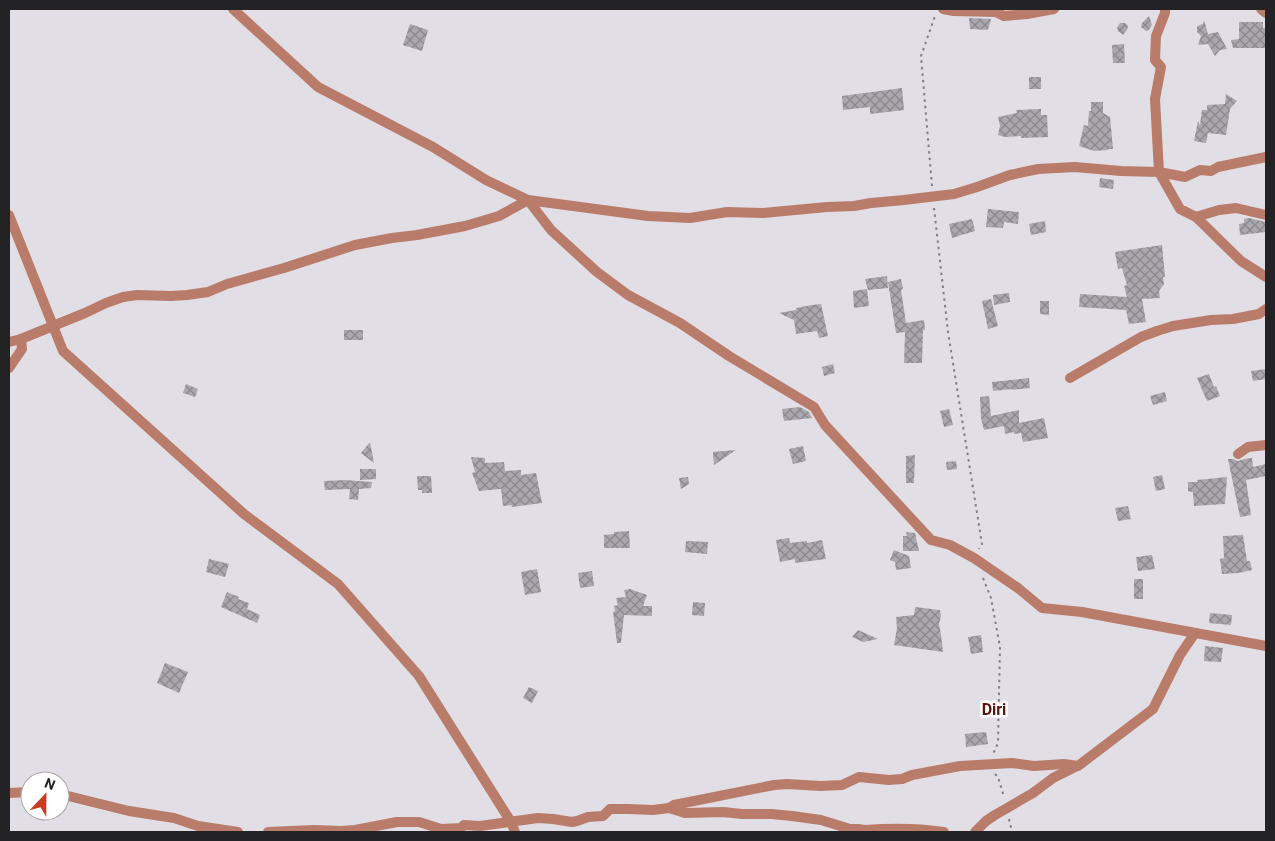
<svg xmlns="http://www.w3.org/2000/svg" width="1275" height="841" viewBox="0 0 1275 841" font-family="Roboto,sans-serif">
	<defs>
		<pattern id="building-cross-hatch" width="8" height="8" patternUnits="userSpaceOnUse" patternTransform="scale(1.25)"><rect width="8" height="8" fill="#aaa8ae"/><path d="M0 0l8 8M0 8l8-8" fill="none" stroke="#8a888d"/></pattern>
	</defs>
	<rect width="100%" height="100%" fill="#e1dee5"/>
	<g fill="url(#building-cross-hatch)">
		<polygon points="1149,16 1152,25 1149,30 1146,31 1141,27 1142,23"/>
		<polygon points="969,18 991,19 988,30 970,29"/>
		<polygon points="1204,20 1208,34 1218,32 1227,49 1220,50 1215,56 1208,44 1198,45 1201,36 1197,32 1197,27 1199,25 1203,24"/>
		<polygon points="1239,22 1263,22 1263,28 1266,28 1266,48 1233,48 1231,40 1239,39"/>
		<polygon points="1120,23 1125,23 1128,26 1127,30 1123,35 1118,31 1117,28"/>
		<polygon points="410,24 428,30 422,51 403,45"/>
		<polygon points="1124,44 1125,63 1113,63 1112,45"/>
		<rect x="1029" y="77" width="12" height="12"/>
		<polygon points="902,88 904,110 870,114 870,107 843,110 842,96"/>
		<polygon points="1226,94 1237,101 1230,109 1226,135 1208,133 1206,143 1194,141 1198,121 1200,125 1202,110 1207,110 1207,105 1225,104"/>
		<polygon points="1091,102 1103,102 1103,113 1110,117 1113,149 1108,149 1108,150 1094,151 1079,146 1084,125 1088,126 1089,111 1091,111"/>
		<polygon points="1041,109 1041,115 1047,115 1048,137 1021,138 1021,136 1005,137 998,135 1000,126 998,117 1017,113 1016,110"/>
		<polygon points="1100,178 1114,180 1113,189 1099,187"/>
		<polygon points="988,209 1019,212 1018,224 1004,222 1003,228 986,227"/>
		<polygon points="1249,218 1266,222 1266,232 1240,235 1239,224 1244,223 1244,219"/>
		<polygon points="972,219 975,231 952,238 949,224"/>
		<polygon points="1045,221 1046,232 1031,235 1029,224"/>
		<polygon points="1162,245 1165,277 1163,277 1164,284 1159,291 1160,298 1142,299 1146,322 1129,324 1126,310 1079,307 1080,294 1127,297 1124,286 1127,285 1122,268 1118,269 1115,252"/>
		<polygon points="887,276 888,288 868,290 865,279"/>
		<polygon points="901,279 903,289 901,290 906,323 924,320 925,330 923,330 922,363 904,363 905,332 896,333 888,282"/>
		<polygon points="867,289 869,306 854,308 853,291"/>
		<polygon points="1009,293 1010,302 994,305 993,295"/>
		<polygon points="991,299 998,326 988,329 982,301"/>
		<polygon points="1040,301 1049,301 1049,315 1040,314"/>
		<polygon points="821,304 828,336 819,338 817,331 796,334 794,320 779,313 796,310 796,308 812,305"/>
		<rect x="344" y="330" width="19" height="10"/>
		<polygon points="833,364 835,373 824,376 822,367"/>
		<polygon points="1266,369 1266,379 1253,381 1251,371"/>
		<polygon points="1209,374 1214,387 1216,386 1220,396 1207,401 1197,378"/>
		<polygon points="1029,378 1030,388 1012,390 1012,389 993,391 992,382"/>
		<polygon points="186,384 198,389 195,397 183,393"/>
		<polygon points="1165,392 1167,401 1153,405 1150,396"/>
		<polygon points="989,396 991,416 1019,410 1019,423 1044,418 1048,438 1023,442 1021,433 1014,434 1014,432 1005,434 1004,426 984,430 981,418 980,397"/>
		<polygon points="800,407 809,412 812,418 784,421 782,409"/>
		<polygon points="949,409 953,425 944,427 940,411"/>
		<polygon points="370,442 374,463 361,453"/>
		<polygon points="803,446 806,461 793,464 789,449"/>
		<polygon points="736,450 714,465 713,452"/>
		<polygon points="915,455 914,483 906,483 906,456"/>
		<polygon points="471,457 485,458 485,463 504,462 505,471 521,470 521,475 536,473 542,503 512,507 511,505 503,506 501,489 479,491 472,473 475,472"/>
		<polygon points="1252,458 1253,467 1266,464 1266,476 1246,480 1251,515 1240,517 1228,459 1233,459 1238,461 1244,459"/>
		<polygon points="956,461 957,469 947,470 946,462"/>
		<polygon points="360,469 376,469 376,479 360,480"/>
		<polygon points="1162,475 1165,489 1156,491 1153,477"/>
		<polygon points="417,476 431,476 432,493 422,493 422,490 418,490"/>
		<polygon points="688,477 689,484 681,489 679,478"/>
		<polygon points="1227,477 1225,504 1194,506 1193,492 1188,491 1188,482 1198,482 1197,480"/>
		<polygon points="345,480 372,482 371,488 359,489 358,500 349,499 350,489 325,490 324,481"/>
		<polygon points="1128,506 1131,519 1118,521 1115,508"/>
		<polygon points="629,531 630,548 604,548 604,535 614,534 614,532"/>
		<polygon points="906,532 915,533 919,551 903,551 903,536 907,536"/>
		<polygon points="1243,535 1247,561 1250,561 1252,570 1239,573 1222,574 1220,559 1224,558 1223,536"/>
		<polygon points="789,538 790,543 807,541 807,543 822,540 826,559 795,563 795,559 780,562 776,540"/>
		<polygon points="686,541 708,542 707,554 685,552"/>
		<polygon points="894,550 909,556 911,568 896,570 895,562 890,560"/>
		<polygon points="1152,555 1155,569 1138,571 1136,557"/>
		<polygon points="209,559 229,564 225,577 206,572"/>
		<polygon points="537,569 541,592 525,595 521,572"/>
		<polygon points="592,571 594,586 580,588 578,573"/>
		<rect x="1134" y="579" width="9" height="20"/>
		<polygon points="630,589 647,595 643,606 652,606 652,616 624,615 621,643 617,643 613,612 615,611 614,606 618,605 616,598 626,597 624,590"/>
		<polygon points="227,592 239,597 238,599 249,603 247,609 260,615 257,623 221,607"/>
		<polygon points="693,602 705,603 704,616 692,615"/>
		<polygon points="915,607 940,610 941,616 939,624 941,635 943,652 894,645 897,628 896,617 914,615"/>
		<polygon points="1210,613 1232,615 1231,625 1209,623"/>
		<polygon points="858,630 878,639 863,642 852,637"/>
		<polygon points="981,635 983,652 971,654 968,637"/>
		<polygon points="1205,646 1223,648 1221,662 1204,661"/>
		<polygon points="165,663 188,672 179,693 157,683"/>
		<polygon points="529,687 538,691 532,703 523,698"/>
		<polygon points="986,732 988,744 966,747 965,734"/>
	</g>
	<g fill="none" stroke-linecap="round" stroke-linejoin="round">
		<g stroke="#807e83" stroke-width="2" stroke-dasharray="2.5 4" stroke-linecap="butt">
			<polyline points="932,186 921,56 935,16"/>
			<polyline points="934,208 948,332 982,544 979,549"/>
			<polyline points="983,578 991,598 1000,647 998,743 993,754"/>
			<polyline points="995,774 998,777 1004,797"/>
			<polyline points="1009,819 1012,832"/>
		</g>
		<g stroke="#b97c6a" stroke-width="10">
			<polyline points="233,9 318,87 433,147 486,180 528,200 551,230 597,272 628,295 680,323 729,356 814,407 825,425 931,540 950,545 974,558 1018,588 1042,608 1082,612 1266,646"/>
			<polyline points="943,9 954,11 996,12 1004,16 1027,14 1054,9"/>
			<polyline points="1165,9 1165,13 1156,36 1155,60 1161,67 1155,99 1159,172 1185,177 1200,170 1211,171 1218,167 1266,157"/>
			<polyline points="1261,9 1266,13"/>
			<polyline points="9,215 63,351 244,514 338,584 419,676 511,822 515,832"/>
			<polyline points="1196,217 1219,210 1236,208 1266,215"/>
			<polyline points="9,342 21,339 85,313 106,303 123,297 137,295 171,296 187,295 208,292 227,284 284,268 355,245 392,238 417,235 465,226 499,216 528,200 648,216 690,218 727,212 763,213 827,207 854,206 871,203 904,200 954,194 977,187 1010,175 1038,169 1075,167 1121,171 1159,172 1180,209 1196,217 1241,261 1266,277"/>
			<polyline points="9,368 22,349 21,339"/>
			<polyline points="1070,378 1141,337 1157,331 1173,326 1211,320 1233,319 1259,314 1266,309"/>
			<polyline points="1238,454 1248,447 1266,445"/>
			<polyline points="9,793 30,792"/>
			<polyline points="60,794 129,811 174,818 198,826 238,832"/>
			<polyline points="669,808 674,805 774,785 787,784 821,786 842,785 859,777 889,780 902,779 912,775 960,766 1012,763 1034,766 1064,764 1078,766 1153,709 1180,655 1195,633"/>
			<path d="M268 832 314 830 341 831 355 830 397 822H419L441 829 461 828 464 825 480 826 538 818 553 819 572 822 577 821 588 817 603 816 610 809H628L653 810 669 808 685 813 723 812 742 814H771L792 816 821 820 850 829H858L865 830C891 828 918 828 944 832"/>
			<polyline points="975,832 986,821 995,815 1033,793 1053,778 1077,766"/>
		</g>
	</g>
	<g text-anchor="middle" stroke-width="5" stroke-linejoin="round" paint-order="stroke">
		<g font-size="16" font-weight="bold" fill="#59160a" stroke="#fff">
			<text x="994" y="715">Diri</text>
		</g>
	</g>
	<rect width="1275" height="841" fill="none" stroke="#232225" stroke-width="20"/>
	<g transform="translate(45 796) rotate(22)"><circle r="24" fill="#ffffff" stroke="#a7a7a8"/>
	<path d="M0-4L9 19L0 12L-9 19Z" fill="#c73c23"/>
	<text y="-8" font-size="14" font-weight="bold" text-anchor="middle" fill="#232225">N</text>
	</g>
</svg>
